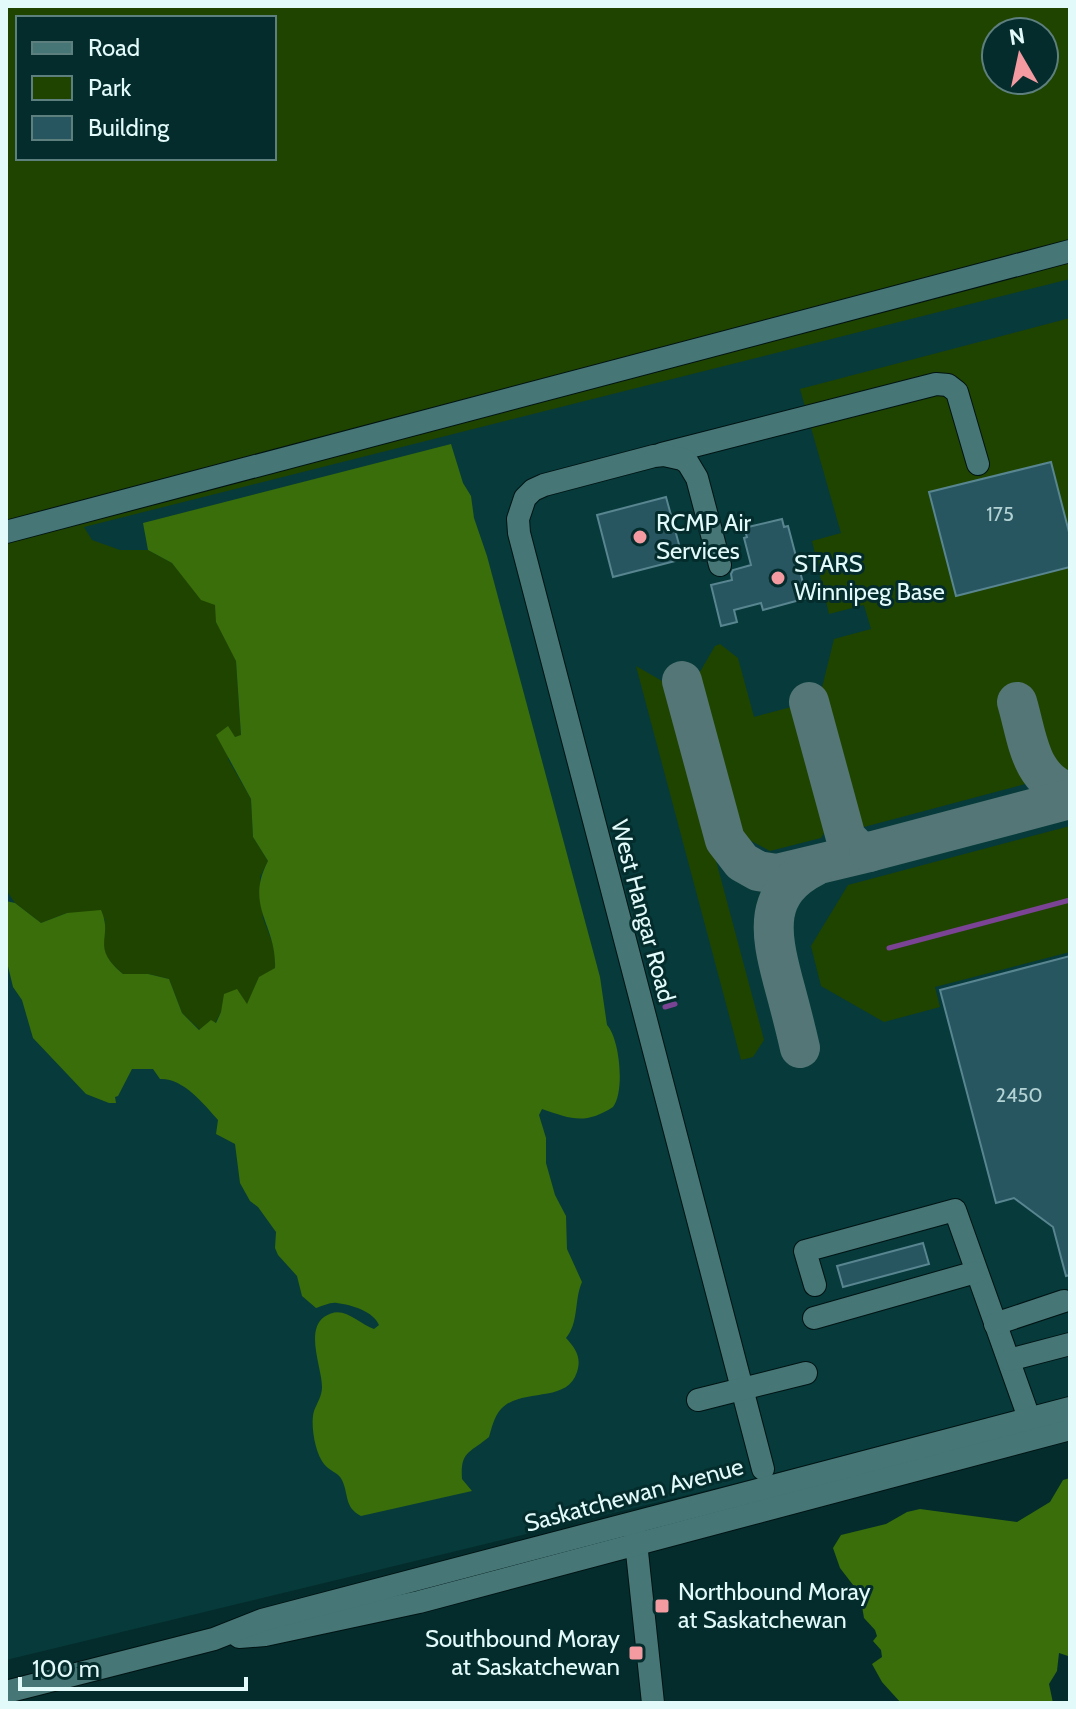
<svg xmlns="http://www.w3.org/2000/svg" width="1076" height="1709" viewBox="0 0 1076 1709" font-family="Cabin,sans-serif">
	<rect width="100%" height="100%" fill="#052c2c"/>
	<path fill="#073a3a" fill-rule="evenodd" d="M6 6H1070V1396L733 1484 6 1660ZM18 18H274V158H18ZM996 32H1044V80H996Z"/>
	<g fill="#1f4400" fill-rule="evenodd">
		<path d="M6 6H1070V279L84 527 92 540 120 550H148L172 563 215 605 236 661 241 736 235 737 228 759 251 799 253 837 268 861 260 877 263 918 276 953 275 968 247 1005 221 1012 215 1023 200 1030 182 1013 169 979 148 974H123C100 954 102 948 105 919L67 913 41 923 15 903 6 890ZM18 18H274V158H18ZM996 32H1044V80H996Z"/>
		<polygon points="1070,318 1070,772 864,827 850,818 819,700 834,639 871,629 864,605 829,614 812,541 841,533 800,389"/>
		<polygon points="720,644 738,658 754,717 799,705 830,823 821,838 770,851 738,834 697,677 715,646"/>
		<polygon points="636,666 669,685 764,1040 753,1057 741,1060"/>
		<polygon points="1070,826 1070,952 935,987 940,1007 884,1022 821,986 811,946 848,885"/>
	</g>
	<g fill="#396e0a">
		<path d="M451 444 463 483 471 496 474 518 487 556 600 977 607 1025C620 1039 625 1092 613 1107 585 1125 571 1119 542 1109L539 1115 546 1138V1163L555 1195 566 1216 567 1249 582 1282C574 1300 579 1323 566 1338 575 1348 582 1357 577 1372 567 1404 522 1387 501 1409 494 1417 492 1427 489 1437 470 1453 460 1451 462 1479L472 1491 361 1516C344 1507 349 1495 342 1480 338 1472 329 1471 324 1464 315 1453 310 1424 314 1411 317 1403 322 1396 322 1387 322 1368 305 1331 324 1317 343 1303 357 1323 374 1329L379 1325C373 1311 352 1305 337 1303 330 1302 323 1306 316 1308L302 1296 297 1276 278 1255 275 1248 276 1232 258 1207 250 1201 240 1183 235 1144 216 1134 218 1120C203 1103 183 1078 160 1079L153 1069H132L118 1096 115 1097 116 1103H109L86 1094 33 1038 22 1000 13 987 6 958V901L15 903 41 923 67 913 101 910C114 939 89 945 123 974H148L169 979 182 1013 199 1030 211 1020 216 1023 221 1012 224 994 237 989 247 1004 259 977 275 968C277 924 244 907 268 861L253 837 251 799 216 735 228 726 235 737 241 735 236 661 216 622 215 605 201 600 172 563 148 550 143 523Z"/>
		<polygon points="1070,1478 1070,1662 1068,1656 1059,1653 1057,1671 1049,1684 1053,1703 901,1703 882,1682 872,1664 882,1657 881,1650 873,1641 877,1636 875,1630 864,1618 860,1594 840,1568 833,1548 841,1535 886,1524 907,1512 920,1509 1017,1522 1050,1502 1063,1480"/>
	</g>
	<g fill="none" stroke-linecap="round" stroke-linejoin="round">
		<g stroke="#7b4393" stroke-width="5">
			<polyline points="889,948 1070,900"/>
			<polyline points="665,1007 675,1004"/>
		</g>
		<g stroke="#547676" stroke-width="40">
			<polyline points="682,681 725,840 742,862 758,871 777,874 869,852 859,851 846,838 809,702"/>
			<path d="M1017 702C1028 739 1029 779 1070 793"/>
			<polyline points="869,852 1070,799"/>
			<path d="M800 1048C795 1026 789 1003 783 981 770 932 763 892 815 866"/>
		</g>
	</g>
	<g fill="#275661" stroke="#588590" stroke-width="2">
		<polygon points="1051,462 1070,536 1070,567 956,596 929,492"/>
		<polygon points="666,497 683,559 613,577 597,515"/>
		<polygon points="782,519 784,527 788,526 807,598 763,610 761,603 734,610 737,622 721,626 711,585 732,580 731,574 733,570 751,565 744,538 747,537 744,528"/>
		<polygon points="1070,956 1070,1275 1066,1276 1053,1227 1014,1198 996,1203 940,990"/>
		<polygon points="923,1243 929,1264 843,1287 837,1266"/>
	</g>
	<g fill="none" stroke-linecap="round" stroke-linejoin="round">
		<g stroke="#001313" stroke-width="24">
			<g id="minor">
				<polyline points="662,454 936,384 948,385 957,392 978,464"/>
				<polyline points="6,532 1070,251"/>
				<polyline points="720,565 697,478 688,463 682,459 664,455 654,456 544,485 533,490 525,498 518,519 519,533 763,1469"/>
				<polyline points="815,1285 805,1251 955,1210 1033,1429"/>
				<polyline points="814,1318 976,1272"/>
				<polyline points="995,1324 1064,1301"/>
				<polyline points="1009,1360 1070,1344"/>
				<polyline points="698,1400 806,1373"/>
				<polyline points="635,1533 653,1703"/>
				<polyline points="239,1637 265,1635 419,1602 1070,1429"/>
				<polyline points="6,1692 214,1639 262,1620 1070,1408"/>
			</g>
		</g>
		<use href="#minor" stroke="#467676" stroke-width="22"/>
	</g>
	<g fill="#f49aa1" stroke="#052c2c" stroke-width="3">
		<circle cx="640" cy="537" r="8"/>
		<circle cx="778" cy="578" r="8"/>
		<rect x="654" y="1598" width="16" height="16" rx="4"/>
		<rect x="628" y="1645" width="16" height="16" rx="4"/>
	</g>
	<g text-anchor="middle" stroke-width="6" stroke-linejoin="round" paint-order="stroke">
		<g font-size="20" fill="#b3d2d4">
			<text x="1000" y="521">175</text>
			<text x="1019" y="1102">2450</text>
		</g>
		<g font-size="24" fill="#e2fbfa" stroke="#052c2c" text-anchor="start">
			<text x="656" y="531">RCMP Air<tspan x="656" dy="28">Services</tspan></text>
			<text x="794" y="572">STARS<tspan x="794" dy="28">Winnipeg Base</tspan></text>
			<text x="678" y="1600">Northbound Moray<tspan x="678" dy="28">at Saskatchewan</tspan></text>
			<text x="620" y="1647" text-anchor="end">Southbound Moray<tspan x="620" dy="28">at Saskatchewan</tspan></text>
		</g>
		<g font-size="24" fill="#e2fbfa" stroke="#052c2c">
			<text transform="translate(643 911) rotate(75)" y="8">West Hangar Road</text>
			<text transform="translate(634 1495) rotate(-15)" y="8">Saskatchewan Avenue</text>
		</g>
	</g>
	<rect width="1076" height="1709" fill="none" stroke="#e2fbfa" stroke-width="16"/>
	<rect x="16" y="16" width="260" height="144" fill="#052c2c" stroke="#5d7f7e" stroke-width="2"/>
	<rect x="32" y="42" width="40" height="12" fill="#467676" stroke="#5d7f7e" stroke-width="2"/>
	<text x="88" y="56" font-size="24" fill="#e2fbfa">Road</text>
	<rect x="32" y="76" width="40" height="24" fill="#1f4400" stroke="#5d7f7e" stroke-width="2"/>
	<text x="88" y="96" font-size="24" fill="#e2fbfa">Park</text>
	<rect x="32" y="116" width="40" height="24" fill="#275661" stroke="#5d7f7e" stroke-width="2"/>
	<text x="88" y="136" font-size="24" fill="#e2fbfa">Building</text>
	<g transform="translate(1020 56) rotate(351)"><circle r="38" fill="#052c2c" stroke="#5d7f7e" stroke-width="2"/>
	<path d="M0-6L14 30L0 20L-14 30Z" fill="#f49aa1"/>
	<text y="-12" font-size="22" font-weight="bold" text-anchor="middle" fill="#e2fbfa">N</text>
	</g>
	<path d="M20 1677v12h226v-12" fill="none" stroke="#e2fbfa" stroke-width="4"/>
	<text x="32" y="1677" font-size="24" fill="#e2fbfa" stroke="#052c2c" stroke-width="6" paint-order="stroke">100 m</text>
</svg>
